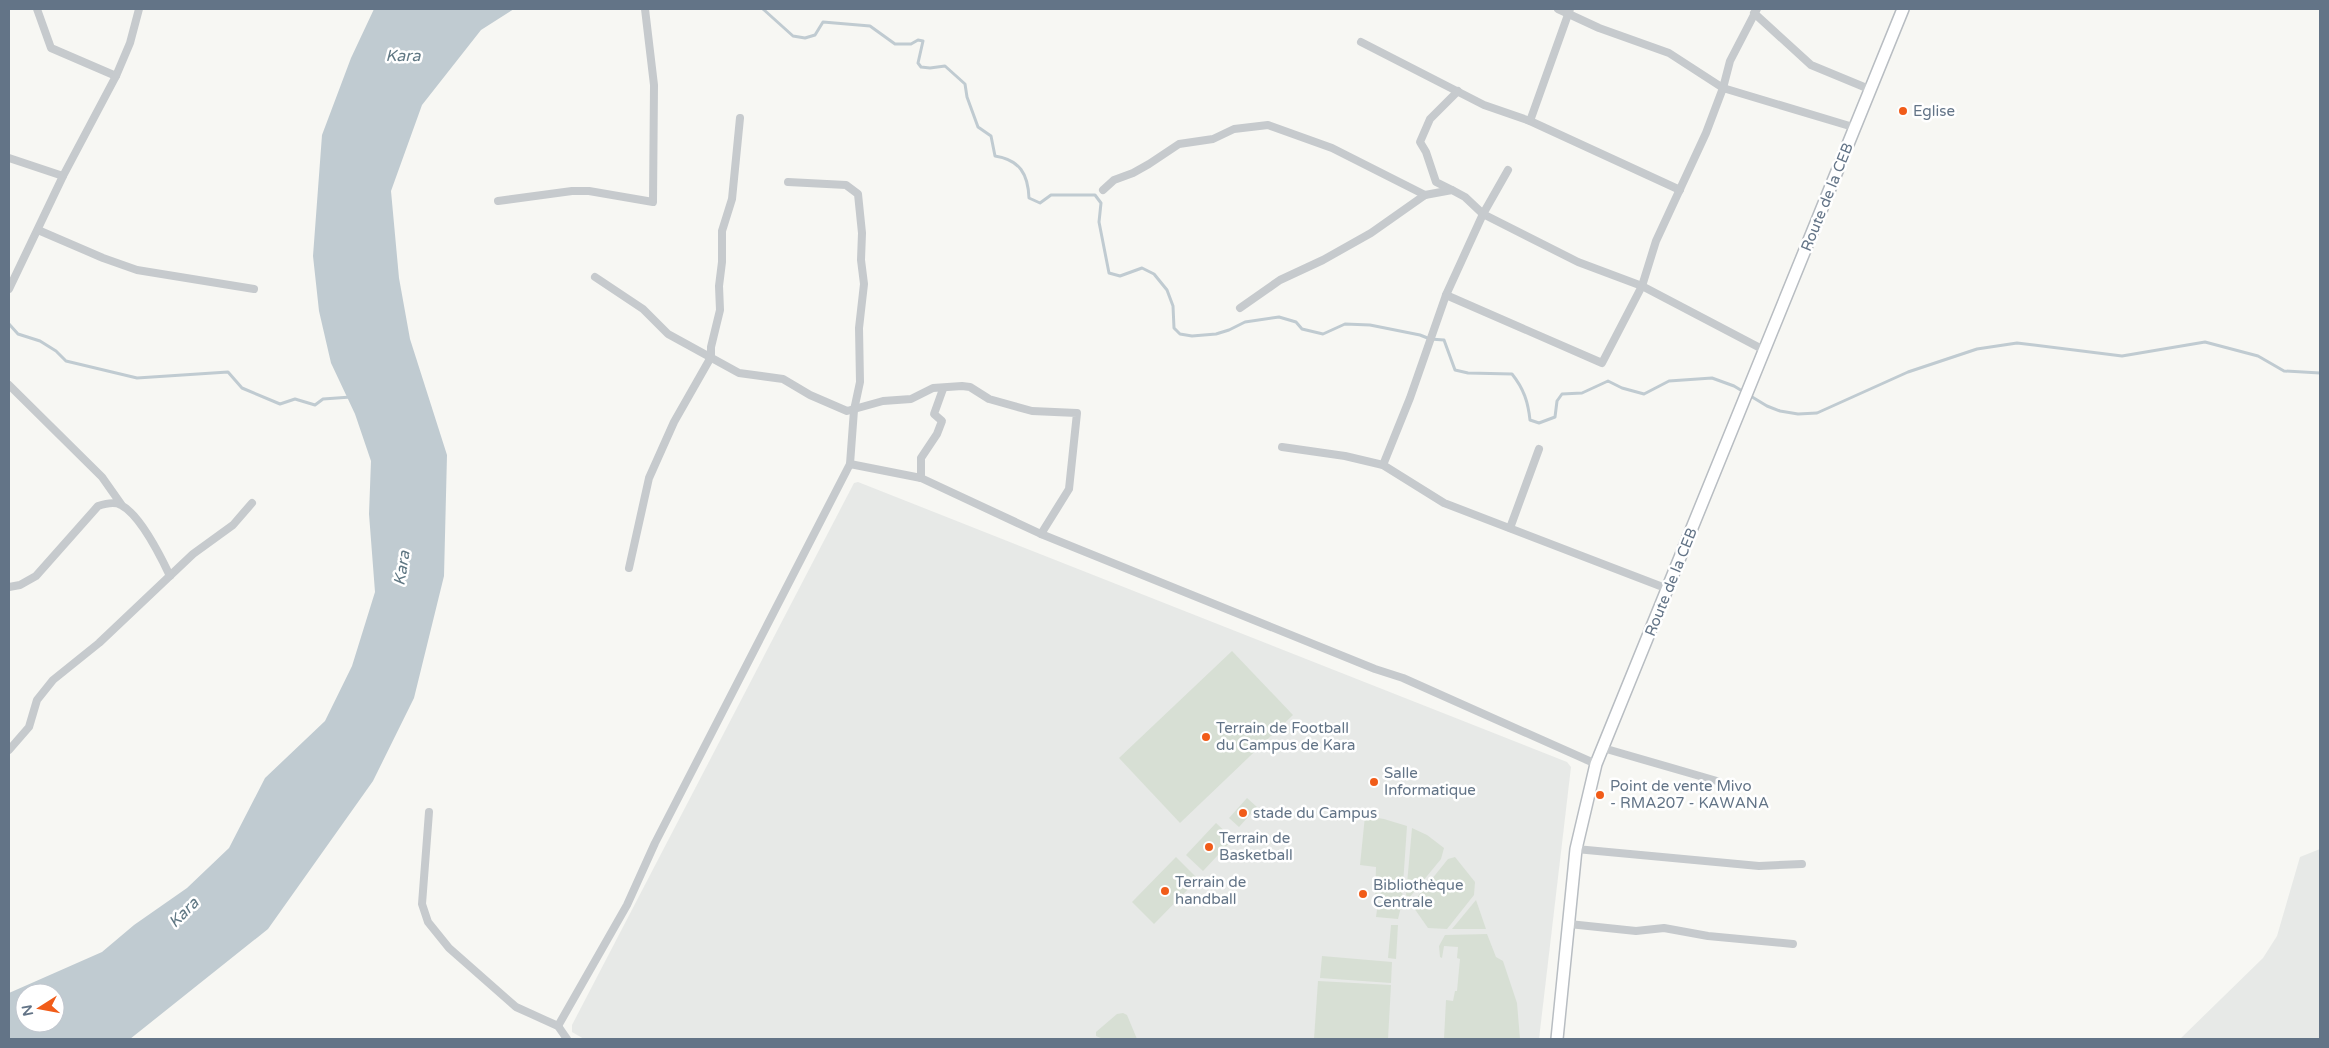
<svg xmlns="http://www.w3.org/2000/svg" width="2329" height="1048" viewBox="0 0 2329 1048" font-family="'Varela Round',sans-serif">
	<rect width="100%" height="100%" fill="#f7f7f3"/>
	<g fill="#e7e9e7">
		<polygon points="858,482 1567,762 1571,767 1539,1039 584,1039 572,1032 572,1025 854,483"/>
		<polygon points="2320,849 2320,1039 2180,1039 2263,958 2277,936 2300,857"/>
	</g>
	<g fill="#d7dfd4">
		<polygon points="1232,651 1293,715 1180,823 1119,758"/>
		<polygon points="1247,798 1257,807 1239,827 1229,818"/>
		<polygon points="1365,816 1384,819 1407,826 1402,899 1375,898 1376,867 1360,865"/>
		<polygon points="1216,823 1233,839 1203,871 1186,855"/>
		<polygon points="1412,828 1427,835 1444,848 1441,859 1409,898 1406,895"/>
		<polygon points="1176,857 1198,879 1154,924 1132,902"/>
		<polygon points="1455,857 1475,882 1474,895 1447,929 1428,928 1414,908 1415,900 1448,859"/>
		<polygon points="1476,900 1486,929 1452,929"/>
		<polygon points="1378,902 1402,903 1398,919 1376,917"/>
		<polygon points="1391,925 1398,925 1396,959 1388,958"/>
		<polygon points="1487,934 1496,957 1503,961 1517,1003 1520,1039 1444,1039 1446,1000 1453,1001 1455,991 1457,991 1460,959 1457,958 1458,947 1444,946 1442,958 1440,957 1439,946 1445,935"/>
		<polygon points="1322,956 1392,962 1391,983 1320,978"/>
		<polygon points="1318,981 1391,985 1388,1039 1314,1039"/>
		<polygon points="1123,1013 1127,1015 1137,1039 1103,1039 1096,1036 1096,1032 1117,1014"/>
	</g>
	<path fill="#c0cbd1" fill-rule="evenodd" d="M374 9H514L481 30 422 105 391 191 399 278 410 339 447 455 444 576 414 698 373 781 268 929 130 1039H9V993L102 952 134 925 187 888 229 848 265 778 325 721 352 666 375 592 369 514 371 461 355 414 331 363 319 311 313 256 322 135 351 58ZM25 993H55V1023H25Z"/>
	<g fill="none" stroke-linecap="round" stroke-linejoin="round">
		<g stroke="#c0cbd1" stroke-width="3">
			<path d="M763 9 793 36 805 38 815 35 823 22 870 26 895 44H911L918 40 923 41 918 63 921 67 930 68 945 66 965 84 967 97 978 127 991 136 995 156C1020 160 1028 174 1029 198L1040 203 1051 195H1095L1101 203 1099 222 1109 273 1120 276 1142 268 1154 274 1167 290 1173 306 1174 328 1180 334 1192 336 1216 334 1229 330 1245 322 1279 317 1296 322 1302 329 1323 334 1345 324 1370 325 1420 335 1430 339 1444 340 1455 370 1468 373 1512 374C1524 389 1528 402 1530 420L1539 423 1555 417 1557 401 1562 394 1582 393 1608 381 1622 388 1644 394 1669 381 1712 378 1734 386 1767 406 1780 411 1798 414 1817 413 1908 372 1977 349 2017 343 2122 356 2205 342 2258 356 2284 371 2320 373"/>
			<polyline points="9,324 18,334 40,341 56,351 66,361 137,378 228,372 242,388 280,404 295,399 315,405 323,399 351,397"/>
		</g>
		<g stroke="#b8bdc2" stroke-width="14">
			<polyline id="secondary" points="1557,1039 1576,849 1596,764 1903,9"/>
		</g>
		<g stroke="#c6cacd" stroke-width="8">
			<polyline points="37,9 51,48 116,76"/>
			<polyline points="1558,9 1599,28 1669,53 1723,88 1730,61 1757,9"/>
			<polyline points="1754,13 1811,65 1869,89"/>
			<polyline points="1361,42 1484,105 1530,121 1680,190"/>
			<polyline points="1530,121 1570,9"/>
			<polyline points="9,158 63,176"/>
			<polyline points="788,182 846,185 858,194 862,233 861,260 864,284 859,328 860,382 854,410 850,464"/>
			<polyline points="1103,190 1114,180 1133,173 1149,164 1179,144 1213,139 1234,129 1268,125 1332,148 1425,195"/>
			<polyline points="1452,190 1436,182 1426,152 1420,142 1430,119 1458,91"/>
			<polyline points="498,201 572,191 589,191 653,202 654,85 645,9"/>
			<polyline points="38,230 103,258 137,270 254,289"/>
			<polyline points="595,277 643,309 668,334 739,373 783,379 810,395 847,411 883,401 911,399 933,388 962,386 970,387 989,399 1032,411 1077,413 1069,489 1041,534"/>
			<polyline points="9,289 63,176 116,76 130,43 139,9"/>
			<polyline points="1446,295 1602,363 1642,286 1656,241 1706,133 1723,88 1853,127"/>
			<polyline points="1240,308 1280,280 1323,260 1371,233 1425,195 1452,190 1465,197 1483,214 1578,262 1642,286 1764,350"/>
			<polyline points="9,385 102,477 121,504"/>
			<polyline points="1282,447 1345,456 1383,465 1444,503 1668,589"/>
			<polyline points="1383,465 1410,398 1446,295 1483,214 1508,170"/>
			<polyline points="921,478 921,458 937,434 942,421 934,414 943,389"/>
			<polyline points="1510,528 1539,449"/>
			<polyline points="629,568 649,478 674,422 711,357 711,347 720,310 719,286 722,262 722,231 732,199 740,118"/>
			<path d="M9 587 20 585 36 576 98 506C104 504 114 501 121 505 140 515 161 557 170 576"/>
			<polyline points="1603,748 1717,781"/>
			<polyline points="9,750 29,727 37,700 53,680 99,643 193,554 233,525 252,503"/>
			<polyline points="429,812 422,904 428,922 449,948 516,1007 558,1026 567,1039"/>
			<polyline points="1576,849 1759,866 1802,864"/>
			<polyline points="1569,924 1636,931 1664,928 1708,936 1793,944"/>
			<polyline points="558,1026 627,905 655,843 850,464 921,478 1041,534 1375,669 1403,678 1596,764"/>
		</g>
		<use href="#secondary" stroke="#fff" stroke-width="11"/>
	</g>
	<g fill="#f15c19" stroke="#fff" stroke-width="2">
		<circle cx="1903" cy="111" r="5"/>
		<circle cx="1206" cy="737" r="5"/>
		<circle cx="1374" cy="782" r="5"/>
		<circle cx="1600" cy="795" r="5"/>
		<circle cx="1243" cy="813" r="5"/>
		<circle cx="1209" cy="847" r="5"/>
		<circle cx="1165" cy="891" r="5"/>
		<circle cx="1363" cy="894" r="5"/>
	</g>
	<g text-anchor="middle" stroke-width="5" stroke-linejoin="round" paint-order="stroke">
		<g font-size="15" fill="#637487" stroke="#fff" text-anchor="start">
			<text x="1913" y="116">Eglise</text>
			<text x="1216" y="733">Terrain de Football<tspan x="1216" dy="17">du Campus de Kara</tspan></text>
			<text x="1384" y="778">Salle<tspan x="1384" dy="17">Informatique</tspan></text>
			<text x="1610" y="791">Point de vente Mivo<tspan x="1610" dy="17">- RMA207 - KAWANA</tspan></text>
			<text x="1253" y="818">stade du Campus</text>
			<text x="1219" y="843">Terrain de<tspan x="1219" dy="17">Basketball</tspan></text>
			<text x="1175" y="887">Terrain de<tspan x="1175" dy="17">handball</tspan></text>
			<text x="1373" y="890">Bibliothèque<tspan x="1373" dy="17">Centrale</tspan></text>
		</g>
		<g font-size="15" fill="#637487" stroke="#fff">
			<text transform="translate(1827 197) rotate(-68)" y="5">Route de la CEB</text>
			<text transform="translate(1671 582) rotate(-68)" y="5">Route de la CEB</text>
		</g>
		<g font-size="16" font-style="italic" fill="#5f7783" stroke="#fff">
			<text x="403" y="61">Kara</text>
			<text transform="translate(401 568) rotate(-81)" y="6">Kara</text>
			<text transform="translate(183 912) rotate(-45)" y="6">Kara</text>
		</g>
	</g>
	<rect width="2329" height="1048" fill="none" stroke="#637487" stroke-width="20"/>
	<g transform="translate(40 1008) rotate(259)"><circle r="24" fill="#ffffff" stroke="#c1c7cf"/>
	<path d="M0-4L9 19L0 12L-9 19Z" fill="#f15c19"/>
	<text y="-8" font-size="14" font-weight="bold" text-anchor="middle" fill="#637487">N</text>
	</g>
</svg>
